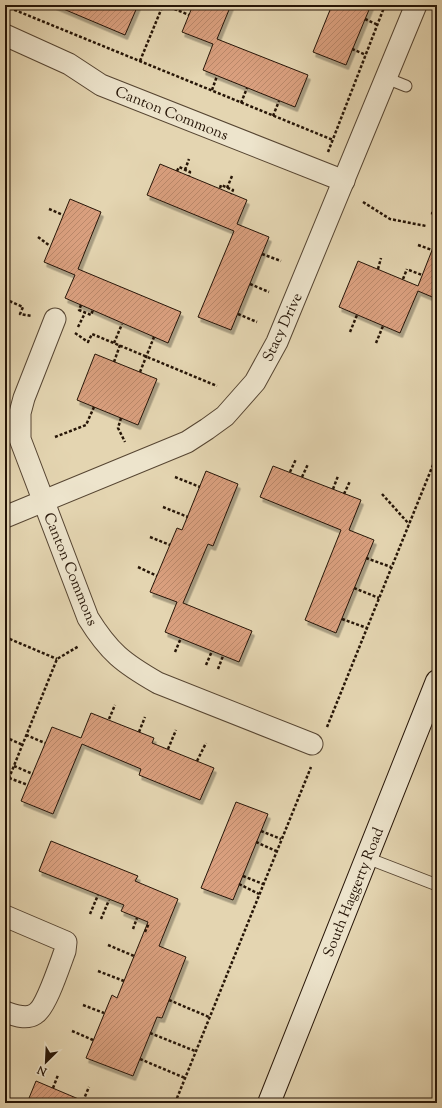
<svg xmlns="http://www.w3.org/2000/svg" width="442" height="1108" viewBox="0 0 442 1108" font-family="'Sorts Mill Goudy',serif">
	<defs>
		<pattern id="building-hatch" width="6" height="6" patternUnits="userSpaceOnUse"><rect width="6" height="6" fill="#d99f7e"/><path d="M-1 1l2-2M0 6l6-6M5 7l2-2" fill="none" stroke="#ba886b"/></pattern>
		<filter id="shadow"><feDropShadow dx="2.5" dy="4.5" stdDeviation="0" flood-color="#0004"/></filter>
	</defs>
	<rect width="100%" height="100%" fill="#e4d5b1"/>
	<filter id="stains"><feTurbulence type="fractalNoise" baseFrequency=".005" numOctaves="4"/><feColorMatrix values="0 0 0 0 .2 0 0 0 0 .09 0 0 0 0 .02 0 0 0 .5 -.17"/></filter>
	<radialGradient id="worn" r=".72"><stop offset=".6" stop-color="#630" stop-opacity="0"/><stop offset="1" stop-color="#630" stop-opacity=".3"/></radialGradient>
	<g fill="url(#building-hatch)" stroke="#261507" filter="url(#shadow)">
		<polygon points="54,5 138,5 125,35"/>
		<polygon points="193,5 231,5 217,39 308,75 295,107 203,70 213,44 182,32"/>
		<polygon points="332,5 371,5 346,65 313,52"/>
		<polygon points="160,164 247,200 237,224 269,237 231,330 198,317 234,231 147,195"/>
		<polygon points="70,199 101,212 78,269 181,312 168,343 65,298 75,275 44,262"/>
		<polygon points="436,240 437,299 418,291 400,333 339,307 358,261 418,286"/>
		<polygon points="95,354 157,379 138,425 77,400"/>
		<polygon points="273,466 361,500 349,530 374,540 336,633 305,620 341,530 260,497"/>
		<polygon points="206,471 238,484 213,546 208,544 183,603 252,631 239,662 165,632 177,602 150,592 177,528 182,530"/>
		<polygon points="91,713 154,738 152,743 214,768 200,800 139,775 141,769 82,744 53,814 21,801 52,727 81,738"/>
		<polygon points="236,802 268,814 233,900 201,888"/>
		<polygon points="51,841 138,876 135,881 178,899 159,946 186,957 162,1018 157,1017 133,1076 86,1058 112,995 117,998 148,922 121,911 124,905 39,871"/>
		<polygon points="36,1081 88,1103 27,1103"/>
	</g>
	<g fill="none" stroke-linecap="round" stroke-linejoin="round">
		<g stroke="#564532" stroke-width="13">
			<g id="service">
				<polyline points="386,78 406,86"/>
				<polyline points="367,858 437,885"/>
			</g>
		</g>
		<g stroke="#564532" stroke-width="23">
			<g id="minor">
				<polyline points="5,35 69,64 101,85 344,181"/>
				<path d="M55 319 24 398 20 413V439L88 618C109 652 123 663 158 683L312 744"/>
				<polyline points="5,517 187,442 207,429 225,416 255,382 277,342 416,5"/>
				<path d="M5 916 66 942 65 951C60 964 46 1008 35 1014 26 1020 14 1015 5 1012"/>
			</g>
		</g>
		<g stroke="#261507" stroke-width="24">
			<polyline id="secondary" points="269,1103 437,681"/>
		</g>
		<g stroke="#261507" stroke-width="2.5" stroke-dasharray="3 2" stroke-linecap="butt">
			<polyline points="165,5 189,15"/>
			<polyline points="5,6 333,140"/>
			<polyline points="365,19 378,25"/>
			<polyline points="352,49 366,55"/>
			<polyline points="140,61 163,5"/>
			<polyline points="212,90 217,76"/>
			<polyline points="241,103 247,88"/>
			<polyline points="273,116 279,101"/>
			<polyline points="328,152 385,5"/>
			<polyline points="185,170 189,159"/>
			<polyline points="177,171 179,167 190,172 189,176"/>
			<polyline points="220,188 221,185 233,190 231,194"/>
			<polyline points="227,188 232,176"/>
			<polyline points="363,202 390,219 426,226"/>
			<polyline points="49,209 63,215"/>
			<polyline points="431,213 437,214"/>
			<polyline points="38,237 50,246"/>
			<polyline points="418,245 432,250"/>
			<polyline points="262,254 281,261"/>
			<polyline points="378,269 381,258"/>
			<polyline points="409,270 422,275"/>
			<polyline points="403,279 407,269"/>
			<polyline points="250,284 269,292"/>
			<polyline points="5,299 23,307 20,314 32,316"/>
			<polyline points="81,305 79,310 91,315 93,310"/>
			<polyline points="238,314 257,322"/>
			<polyline points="78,327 85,313"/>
			<polyline points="350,332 357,315"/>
			<polyline points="75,333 88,342 92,334 217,386"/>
			<polyline points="114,343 122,324"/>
			<polyline points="376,343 383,326"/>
			<polyline points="114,362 120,345"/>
			<polyline points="140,372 154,337"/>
			<polyline points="121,418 118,428 125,442"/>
			<polyline points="55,437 86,425 94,407"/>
			<polyline points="290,472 296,459"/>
			<polyline points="175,477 200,487"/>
			<polyline points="302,477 308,464"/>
			<polyline points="333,489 338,476"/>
			<polyline points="344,494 350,481"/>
			<polyline points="382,494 409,524"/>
			<polyline points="163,507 188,517"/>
			<polyline points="150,537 170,545"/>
			<polyline points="366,558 391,567"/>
			<polyline points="138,567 157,576"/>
			<polyline points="354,588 379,598"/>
			<polyline points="342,619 367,628"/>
			<polyline points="5,637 57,659"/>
			<polyline points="175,652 181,638"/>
			<polyline points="206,665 212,651"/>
			<polyline points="218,669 223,656"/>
			<polyline points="109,719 115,705"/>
			<polyline points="327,727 437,455"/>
			<polyline points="139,732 145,717"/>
			<polyline points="26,735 45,743"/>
			<polyline points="5,737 23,745"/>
			<polyline points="168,749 176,730"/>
			<polyline points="197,761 206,743"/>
			<polyline points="14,766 33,774"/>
			<polyline points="5,773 10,776"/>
			<polyline points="9,778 28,785"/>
			<polyline points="5,788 57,659 79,646"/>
			<polyline points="261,831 281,839"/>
			<polyline points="256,842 276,851"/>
			<polyline points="243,876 263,884"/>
			<polyline points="239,884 259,894"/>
			<polyline points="90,914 98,895"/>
			<polyline points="101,919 109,900"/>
			<polyline points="133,929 137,918"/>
			<polyline points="145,932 149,923"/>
			<polyline points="108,945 134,956"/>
			<polyline points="98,971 124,981"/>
			<polyline points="169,1000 209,1017"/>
			<polyline points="83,1005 104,1013"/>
			<polyline points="72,1031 93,1040"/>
			<polyline points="150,1033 195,1051"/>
			<polyline points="140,1059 185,1078"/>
			<polyline points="53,1088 58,1075"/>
			<polyline points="83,1101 89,1087"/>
			<polyline points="175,1103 311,767"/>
		</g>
		<use href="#service" stroke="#ede4cc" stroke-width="11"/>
		<use href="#minor" stroke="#ede4cc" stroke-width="21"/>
		<use href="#secondary" stroke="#ede4cc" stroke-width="22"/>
	</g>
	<g text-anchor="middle" stroke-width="3" stroke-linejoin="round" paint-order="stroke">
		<g font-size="15" fill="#261507" stroke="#ede4cc">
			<text transform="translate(172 113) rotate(22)" y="5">Canton Commons</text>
			<text transform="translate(282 327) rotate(-65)" y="5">Stacy Drive</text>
			<text transform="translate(71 569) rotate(68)" y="5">Canton Commons</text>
			<text transform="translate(353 892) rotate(-68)" y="5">South Haggerty Road</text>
		</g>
	</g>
	<rect width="442" height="1108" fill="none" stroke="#e4d5b1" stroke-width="20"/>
	<rect x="6" y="6" width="430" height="1096" fill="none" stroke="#261507" stroke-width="2"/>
	<rect x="10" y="10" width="422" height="1088" fill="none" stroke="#261507"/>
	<g transform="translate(46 1062) rotate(204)" stroke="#ede4cc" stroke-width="3" paint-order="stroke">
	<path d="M0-3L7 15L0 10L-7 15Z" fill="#261507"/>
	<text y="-6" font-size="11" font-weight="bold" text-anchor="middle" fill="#261507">N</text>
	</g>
	<rect width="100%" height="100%" filter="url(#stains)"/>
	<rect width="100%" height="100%" fill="url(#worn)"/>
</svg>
